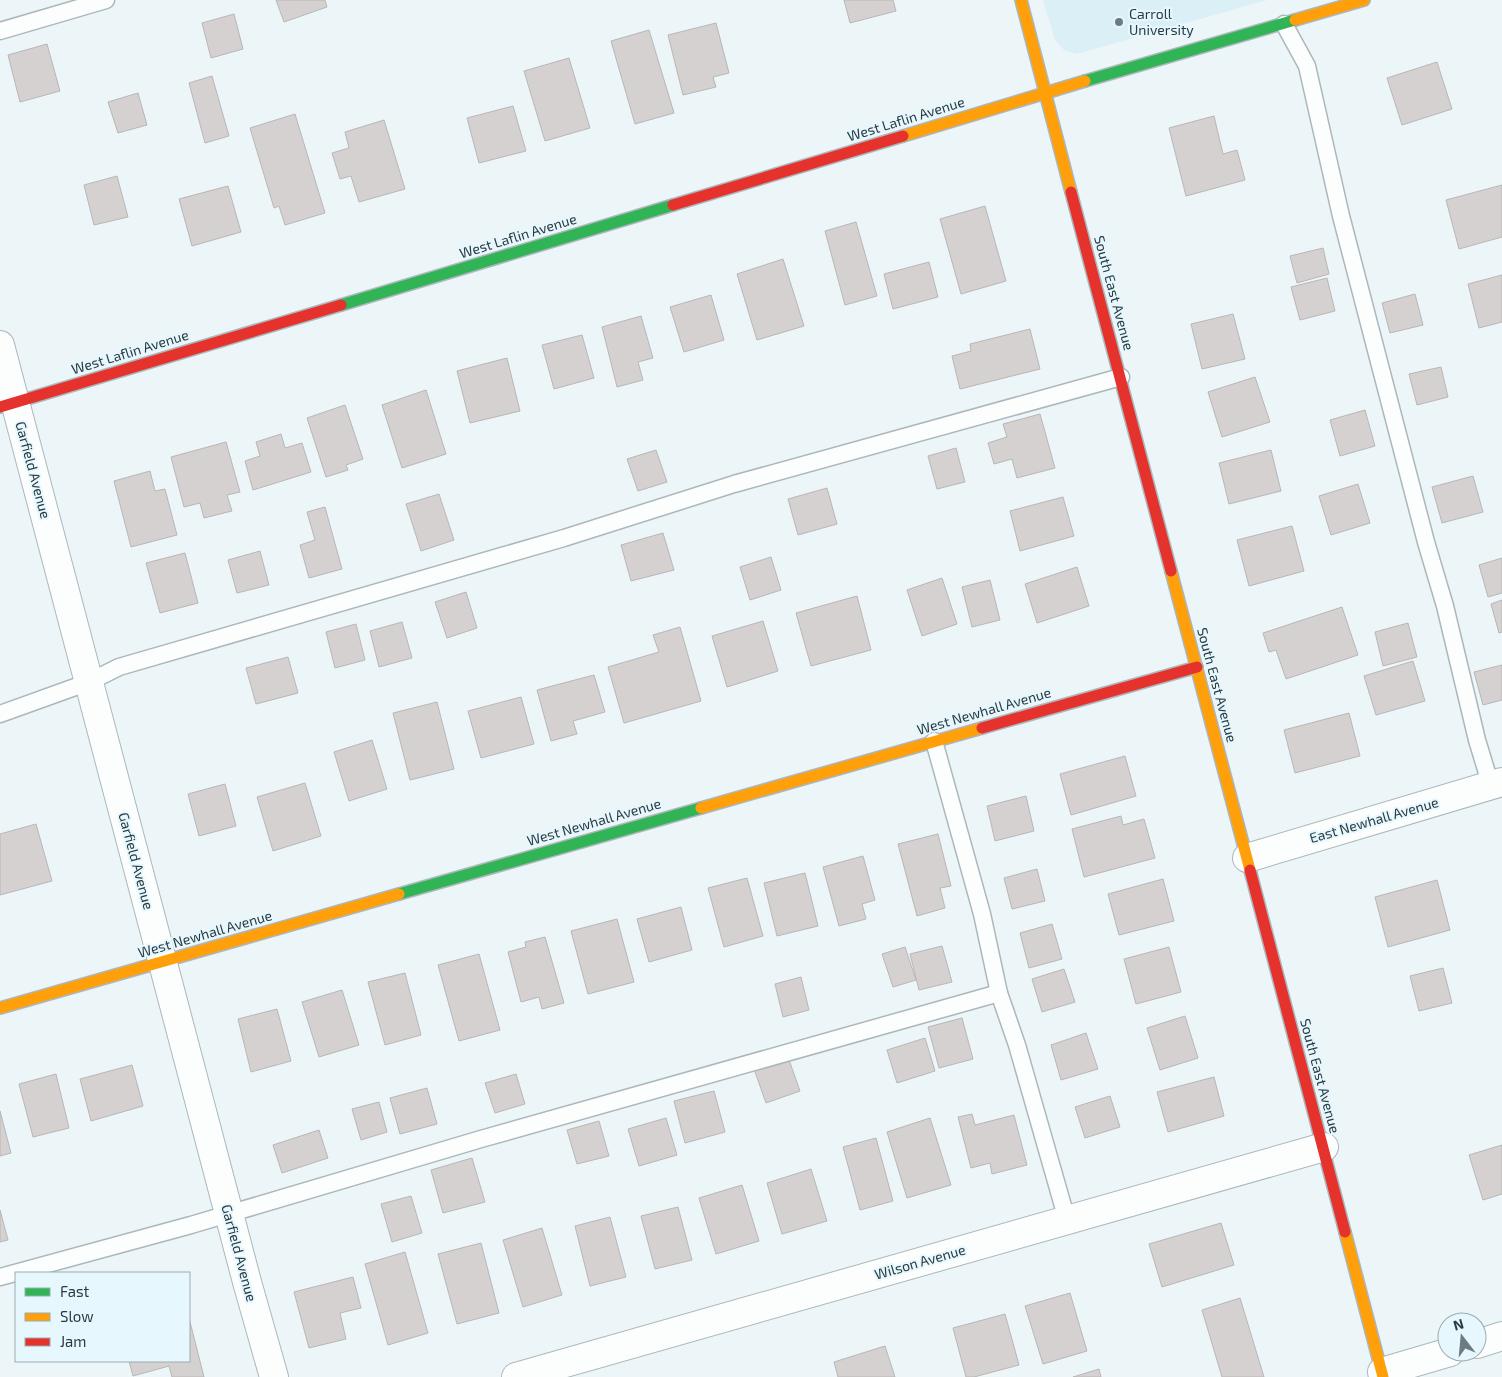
<svg xmlns="http://www.w3.org/2000/svg" width="1502" height="1377" viewBox="0 0 1502 1377" font-family="'Exo 2',sans-serif">
	<rect width="100%" height="100%" fill="#ecf5f8"/>
	<polygon fill="#dbeff7" points="1043,0 1267,0 1077,54 1064,50 1055,40"/>
	<g fill="#d5d1d0" stroke="#b9b6b6">
		<polygon points="276,0 325,0 327,7 284,22"/>
		<polygon points="844,0 893,0 896,11 850,23"/>
		<polygon points="234,14 243,49 211,58 202,23"/>
		<polygon points="716,23 729,73 713,77 716,87 683,95 668,35"/>
		<polygon points="649,30 674,113 635,124 611,41"/>
		<polygon points="47,44 60,91 20,102 8,55"/>
		<polygon points="569,58 590,128 545,141 524,71"/>
		<polygon points="1437,62 1452,109 1402,125 1387,78"/>
		<polygon points="212,76 229,136 205,143 189,83"/>
		<polygon points="138,93 147,125 118,133 108,102"/>
		<polygon points="513,106 526,151 479,163 467,118"/>
		<polygon points="295,114 325,213 285,225 279,206 274,208 250,128"/>
		<polygon points="1214,116 1223,154 1237,150 1245,180 1186,196 1169,128"/>
		<polygon points="384,120 405,189 359,202 351,176 340,179 332,153 349,148 345,132"/>
		<polygon points="117,176 128,217 94,225 84,185"/>
		<polygon points="1502,185 1502,237 1459,249 1446,200"/>
		<polygon points="228,186 241,232 192,246 179,199"/>
		<polygon points="985,206 1006,281 961,294 940,219"/>
		<polygon points="856,222 877,296 845,305 825,231"/>
		<polygon points="1323,248 1329,274 1297,283 1290,256"/>
		<polygon points="783,259 804,326 757,340 737,274"/>
		<polygon points="929,262 938,297 893,309 884,274"/>
		<polygon points="1502,275 1502,322 1479,328 1468,284"/>
		<polygon points="1327,278 1335,311 1300,320 1291,287"/>
		<polygon points="1415,294 1423,325 1390,333 1382,303"/>
		<polygon points="711,295 724,340 684,352 670,307"/>
		<polygon points="1233,314 1245,359 1202,369 1191,324"/>
		<polygon points="641,316 653,358 638,362 643,380 617,387 602,327"/>
		<polygon points="1030,329 1040,369 960,389 952,356 971,351 970,344"/>
		<polygon points="582,335 594,378 554,389 542,345"/>
		<polygon points="507,358 520,411 470,423 457,371"/>
		<polygon points="1441,367 1448,397 1417,405 1409,374"/>
		<polygon points="1255,377 1270,422 1222,437 1208,392"/>
		<polygon points="426,390 446,454 402,468 382,405"/>
		<polygon points="345,405 363,459 346,465 348,470 326,477 307,418"/>
		<polygon points="1365,410 1375,446 1340,456 1330,420"/>
		<polygon points="1040,414 1055,468 1017,478 1012,459 994,464 988,443 1007,437 1003,424"/>
		<polygon points="281,434 285,448 302,443 311,472 253,490 245,461 260,456 256,442"/>
		<polygon points="226,442 240,492 227,495 232,511 204,518 200,503 184,507 171,457"/>
		<polygon points="956,448 965,482 937,489 928,456"/>
		<polygon points="656,450 667,482 638,491 627,459"/>
		<polygon points="1271,450 1281,491 1229,504 1219,463"/>
		<polygon points="150,471 155,491 165,489 177,535 131,547 114,481"/>
		<polygon points="1473,476 1483,512 1442,523 1432,487"/>
		<polygon points="1358,484 1370,523 1331,535 1319,496"/>
		<polygon points="827,488 837,524 798,535 788,499"/>
		<polygon points="439,494 454,540 421,551 406,504"/>
		<polygon points="1063,497 1074,536 1020,551 1010,511"/>
		<polygon points="325,507 342,569 309,578 300,545 315,540 307,512"/>
		<polygon points="1292,526 1304,571 1249,586 1237,540"/>
		<polygon points="663,533 674,570 631,581 621,545"/>
		<polygon points="260,551 269,585 237,593 228,560"/>
		<polygon points="185,553 198,603 160,613 146,563"/>
		<polygon points="771,557 781,590 750,600 740,567"/>
		<polygon points="1502,558 1502,593 1488,597 1479,565"/>
		<polygon points="1077,567 1089,606 1037,623 1025,584"/>
		<polygon points="942,578 957,624 922,636 907,590"/>
		<polygon points="990,580 1000,620 972,627 962,587"/>
		<polygon points="466,592 477,628 447,638 435,602"/>
		<polygon points="857,596 871,650 811,666 796,613"/>
		<polygon points="1502,600 1502,632 1499,633 1491,604"/>
		<polygon points="1342,607 1358,655 1286,679 1276,650 1269,652 1263,633"/>
		<polygon points="763,621 778,671 727,687 712,636"/>
		<polygon points="402,622 412,658 379,667 370,631"/>
		<polygon points="1408,623 1417,657 1383,666 1375,632"/>
		<polygon points="356,624 365,660 335,668 326,632"/>
		<polygon points="680,627 701,701 624,723 608,667 659,652 653,635"/>
		<polygon points="288,657 298,693 256,704 246,668"/>
		<polygon points="1413,661 1425,701 1376,715 1364,676"/>
		<polygon points="1502,665 1502,700 1483,705 1474,672"/>
		<polygon points="594,675 605,712 573,721 577,734 551,741 537,690"/>
		<polygon points="521,697 534,744 481,758 468,711"/>
		<polygon points="437,702 454,769 410,780 393,713"/>
		<polygon points="1349,713 1360,756 1295,773 1284,730"/>
		<polygon points="372,740 387,789 349,801 334,752"/>
		<polygon points="1125,756 1136,796 1071,815 1060,774"/>
		<polygon points="305,783 321,836 273,851 257,797"/>
		<polygon points="225,784 236,826 199,836 188,794"/>
		<polygon points="1026,796 1034,831 995,841 987,806"/>
		<polygon points="1121,816 1123,825 1144,819 1155,858 1084,877 1072,829"/>
		<polygon points="36,824 52,881 0,895 0,834"/>
		<polygon points="938,834 951,886 940,888 945,908 917,916 898,844"/>
		<polygon points="863,856 875,900 862,904 866,919 839,926 823,867"/>
		<polygon points="1037,869 1045,901 1012,909 1004,878"/>
		<polygon points="805,873 818,926 777,936 764,883"/>
		<polygon points="747,878 763,936 724,947 708,888"/>
		<polygon points="1163,879 1174,921 1119,935 1108,894"/>
		<polygon points="1437,880 1450,930 1388,947 1375,897"/>
		<polygon points="681,907 692,950 649,962 637,919"/>
		<polygon points="617,919 634,982 588,994 571,931"/>
		<polygon points="1052,924 1062,959 1029,968 1020,933"/>
		<polygon points="545,937 564,1003 542,1009 539,997 521,1002 508,952 526,947 525,942"/>
		<polygon points="942,946 952,982 919,990 910,954"/>
		<polygon points="905,947 916,980 893,987 882,954"/>
		<polygon points="1169,947 1181,992 1136,1004 1124,959"/>
		<polygon points="479,954 500,1030 459,1041 438,965"/>
		<polygon points="1443,968 1452,1003 1419,1011 1410,976"/>
		<polygon points="1064,969 1075,1002 1042,1012 1032,979"/>
		<polygon points="405,973 421,1035 385,1045 368,982"/>
		<polygon points="801,977 809,1010 783,1017 775,984"/>
		<polygon points="342,990 359,1045 319,1057 302,1002"/>
		<polygon points="277,1009 291,1061 251,1072 238,1019"/>
		<polygon points="1185,1016 1198,1058 1160,1070 1147,1028"/>
		<polygon points="962,1018 973,1059 939,1068 928,1027"/>
		<polygon points="1086,1033 1098,1069 1061,1080 1051,1045"/>
		<polygon points="925,1038 935,1071 897,1083 887,1050"/>
		<polygon points="788,1057 800,1091 766,1103 754,1069"/>
		<polygon points="132,1065 143,1106 91,1121 80,1079"/>
		<polygon points="56,1074 69,1128 33,1137 19,1084"/>
		<polygon points="516,1074 525,1104 495,1113 485,1083"/>
		<polygon points="1214,1077 1224,1116 1168,1132 1157,1092"/>
		<polygon points="427,1088 437,1124 400,1134 390,1098"/>
		<polygon points="714,1091 725,1132 685,1143 674,1101"/>
		<polygon points="1110,1096 1120,1127 1085,1138 1075,1107"/>
		<polygon points="379,1102 387,1132 361,1140 352,1109"/>
		<polygon points="0,1111 11,1153 0,1156"/>
		<polygon points="972,1114 975,1125 1014,1115 1027,1165 992,1174 990,1163 971,1168 958,1117"/>
		<polygon points="666,1118 677,1155 639,1166 628,1129"/>
		<polygon points="930,1118 951,1185 907,1198 887,1132"/>
		<polygon points="599,1121 609,1156 577,1164 567,1130"/>
		<polygon points="319,1130 328,1158 282,1173 273,1145"/>
		<polygon points="876,1138 893,1201 860,1210 843,1147"/>
		<polygon points="1502,1145 1502,1194 1483,1200 1469,1155"/>
		<polygon points="472,1158 485,1202 443,1213 431,1170"/>
		<polygon points="811,1169 827,1221 782,1234 767,1183"/>
		<polygon points="742,1185 759,1241 716,1254 699,1198"/>
		<polygon points="411,1196 422,1233 392,1242 381,1204"/>
		<polygon points="678,1207 692,1260 655,1269 641,1216"/>
		<polygon points="0,1210 8,1240 0,1242"/>
		<polygon points="610,1217 626,1277 590,1286 575,1226"/>
		<polygon points="1221,1223 1234,1265 1162,1287 1149,1244"/>
		<polygon points="542,1228 562,1295 523,1307 503,1240"/>
		<polygon points="481,1243 499,1313 457,1324 438,1254"/>
		<polygon points="405,1252 428,1333 388,1345 365,1264"/>
		<polygon points="353,1277 361,1308 340,1313 346,1339 309,1348 294,1292"/>
		<polygon points="1070,1293 1087,1351 1043,1364 1025,1306"/>
		<polygon points="1240,1298 1264,1377 1222,1377 1202,1310"/>
		<polygon points="1005,1314 1019,1365 974,1377 966,1377 953,1328"/>
		<polygon points="189,1318 204,1377 172,1377 169,1366 133,1376 129,1361 189,1361"/>
		<polygon points="885,1346 895,1377 838,1377 834,1362"/>
		<polygon points="1099,1369 1101,1377 1073,1377"/>
	</g>
	<g fill="none" stroke-linecap="round" stroke-linejoin="round">
		<g stroke="#acb7bc" stroke-width="19">
			<g id="lane">
				<polyline points="1284,24 1307,66 1341,216 1426,542 1445,606 1477,740 1491,786"/>
				<polyline points="0,31 106,0"/>
				<polyline points="0,714 89,682 119,667 564,538 734,484 1121,377"/>
				<polyline points="934,741 982,914 999,993 1017,1045 1067,1220"/>
				<polyline points="0,1277 191,1225 481,1139 999,993"/>
			</g>
		</g>
		<g stroke="#acb7bc" stroke-width="30">
			<g id="street">
				<polyline points="0,345 247,1282 274,1377"/>
				<polyline points="1247,858 1502,782"/>
				<polyline points="1477,1344 1502,1336"/>
				<polyline points="1382,1372 1450,1352"/>
				<polyline points="516,1377 1324,1147"/>
			</g>
		</g>
		<g stroke="#acb7bc" stroke-width="14">
			<g id="fast">
				<polyline points="1085,81 1295,20"/>
				<polyline points="341,305 673,205"/>
				<polyline points="399,894 701,808"/>
			</g>
		</g>
		<g stroke="#acb7bc" stroke-width="14">
			<g id="slow">
				<polyline points="1021,0 1071,192"/>
				<polyline points="1295,20 1364,0"/>
				<polyline points="903,136 1085,81"/>
				<polyline points="1171,571 1250,870"/>
				<polyline points="701,808 982,728"/>
				<polyline points="0,1008 399,894"/>
				<polyline points="1345,1232 1383,1377"/>
			</g>
		</g>
		<g stroke="#acb7bc" stroke-width="14">
			<g id="jam">
				<polyline points="1071,192 1171,571"/>
				<polyline points="673,205 903,136"/>
				<polyline points="0,407 341,305"/>
				<polyline points="982,728 1197,667"/>
				<polyline points="1250,870 1345,1232"/>
			</g>
		</g>
		<use href="#lane" stroke="#fcfefe" stroke-width="16"/>
		<use href="#street" stroke="#fcfefe" stroke-width="28"/>
		<use href="#fast" stroke="#30b455" stroke-width="11"/>
		<use href="#slow" stroke="#ff9f0a" stroke-width="11"/>
		<use href="#jam" stroke="#e5322d" stroke-width="11"/>
	</g>
	<circle fill="#6e7c81" stroke="#e6f7fe" stroke-width="2" cx="1119" cy="22" r="5"/>
	<g text-anchor="middle" stroke-width="4" stroke-linejoin="round" paint-order="stroke">
		<g font-size="14" fill="#2a3b41" stroke="#e6f7fe" text-anchor="start">
			<text x="1129" y="19">Carroll<tspan x="1129" dy="16">University</tspan></text>
		</g>
		<g font-size="14" fill="#2a3b41" stroke="#e6f7fe">
			<text transform="translate(906 119) rotate(-17)" y="5">West Laflin Avenue</text>
			<text transform="translate(518 236) rotate(-17)" y="5">West Laflin Avenue</text>
			<text transform="translate(1114 293) rotate(75)" y="5">South East Avenue</text>
			<text transform="translate(130 352) rotate(-17)" y="5">West Laflin Avenue</text>
			<text transform="translate(33 470) rotate(75)" y="5">Garfield Avenue</text>
			<text transform="translate(1217 685) rotate(75)" y="5">South East Avenue</text>
			<text transform="translate(984 711) rotate(-16)" y="5">West Newhall Avenue</text>
			<text transform="translate(1374 820) rotate(-16)" y="5">East Newhall Avenue</text>
			<text transform="translate(594 822) rotate(-16)" y="5">West Newhall Avenue</text>
			<text transform="translate(136 861) rotate(75)" y="5">Garfield Avenue</text>
			<text transform="translate(205 934) rotate(-16)" y="5">West Newhall Avenue</text>
			<text transform="translate(1320 1076) rotate(75)" y="5">South East Avenue</text>
			<text transform="translate(239 1253) rotate(75)" y="5">Garfield Avenue</text>
			<text transform="translate(920 1262) rotate(-16)" y="5">Wilson Avenue</text>
		</g>
	</g>
	<rect x="15" y="1272" width="175" height="90" fill="#e6f7fe" stroke="#9bacb2"/>
	<rect x="25" y="1288" width="25" height="8" fill="#30b455" stroke="#9bacb2"/>
	<text x="60" y="1297" font-size="15" fill="#2a3b41">Fast</text>
	<rect x="25" y="1313" width="25" height="8" fill="#ff9f0a" stroke="#9bacb2"/>
	<text x="60" y="1322" font-size="15" fill="#2a3b41">Slow</text>
	<rect x="25" y="1338" width="25" height="8" fill="#e5322d" stroke="#9bacb2"/>
	<text x="60" y="1347" font-size="15" fill="#2a3b41">Jam</text>
	<g transform="translate(1462 1337) rotate(344)"><circle r="24" fill="#e6f7fe" stroke="#9bacb2"/>
	<path d="M0-4L9 19L0 12L-9 19Z" fill="#6e7c81"/>
	<text y="-8" font-size="14" font-weight="bold" text-anchor="middle" fill="#2a3b41">N</text>
	</g>
</svg>
